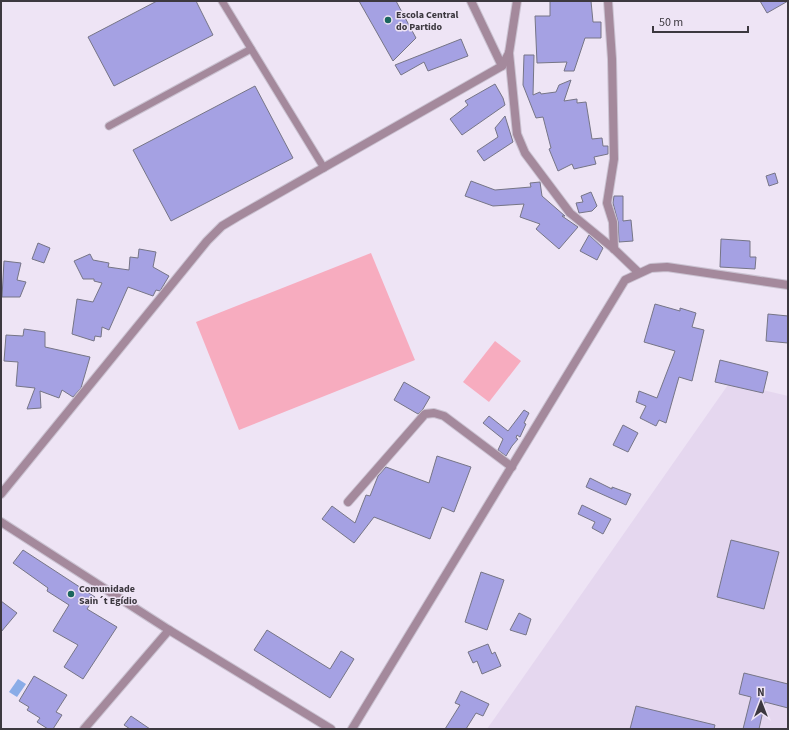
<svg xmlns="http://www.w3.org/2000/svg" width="789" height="730" viewBox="0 0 789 730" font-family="'Source Sans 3',sans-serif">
	<rect width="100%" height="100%" fill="#eee4f5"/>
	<polygon fill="#e5d7ef" points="730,382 788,396 788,729 487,729"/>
	<g fill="#f7acbf">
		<polygon points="371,253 415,360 239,430 196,322"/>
		<polygon points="495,341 521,361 489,402 463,382"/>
	</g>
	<polygon fill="#8aace7" points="18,679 26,684 17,697 9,692"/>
	<g fill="#a5a1e3" stroke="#767586">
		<polygon points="157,1 196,1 213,35 114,86 88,37"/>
		<polygon points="359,1 396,1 416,38 393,61"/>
		<polygon points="550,1 591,1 593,22 601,22 601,38 585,38 574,71 564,71 567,62 537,63 535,16 550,16"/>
		<polygon points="760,1 788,1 767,13"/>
		<polygon points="461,39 468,56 428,71 424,62 401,75 395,65"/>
		<polygon points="524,55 534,55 533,95 540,92 541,94 556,92 559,85 571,80 564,101 577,99 577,103 586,102 592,139 602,138 603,146 608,146 608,154 594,157 596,164 574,169 572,164 558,171 549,149 551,148 543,117 536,118 523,85"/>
		<polygon points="495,84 503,98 505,105 462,135 450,119 468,105 465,101"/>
		<polygon points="255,86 293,158 171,221 133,150"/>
		<polygon points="505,116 513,142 484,161 477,151 498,137 495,128"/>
		<polygon points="775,173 778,183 769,186 766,176"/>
		<polygon points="471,181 495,190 531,187 530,183 540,182 542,196 565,216 562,216 578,227 559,249 536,229 540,224 520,217 524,204 493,206 465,196"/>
		<polygon points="591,192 597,206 592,211 579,213 576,203 583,202 581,196"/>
		<polygon points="614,196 623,196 623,221 631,220 633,241 619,242 618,222 613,203"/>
		<polygon points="589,235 603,248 597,260 580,251"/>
		<polygon points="721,239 750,241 750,257 756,257 755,269 720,267"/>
		<polygon points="38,243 50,248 44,263 32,259"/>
		<polygon points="139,249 156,252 153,267 169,276 160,291 156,290 153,296 128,287 109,330 102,327 101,337 95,336 94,341 72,334 77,299 93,302 102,283 94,281 94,279 83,279 74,261 90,254 93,260 109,263 108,267 129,270 130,257 138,258"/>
		<polygon points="4,261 21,263 17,280 26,282 20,297 2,297"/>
		<polygon points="655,304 680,311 680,308 696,313 692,327 704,330 692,381 679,377 666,423 659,420 656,426 640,418 646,406 636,402 639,391 657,398 675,351 644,342"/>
		<polygon points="768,314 788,316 788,343 766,341"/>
		<polygon points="24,329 45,332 45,347 90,357 81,388 73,397 62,390 59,398 40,391 41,408 27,409 35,388 16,386 18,362 4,361 6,335 23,336"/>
		<polygon points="720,360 768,372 763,393 715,382"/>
		<polygon points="404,382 430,397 423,409 418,414 394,400"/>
		<polygon points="524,410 529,413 524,423 526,424 520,437 517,435 516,438 518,439 512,446 506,456 498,450 503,439 483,423 489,416 508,431"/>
		<polygon points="623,425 638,433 628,452 613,445"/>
		<polygon points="437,456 471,467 454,512 442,507 430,539 374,517 354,543 322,519 332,506 355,523 366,495 370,496 378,476 386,467 429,483"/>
		<polygon points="590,478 612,489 612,487 631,494 626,505 586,487"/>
		<polygon points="582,505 611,519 603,534 592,528 595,522 578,514"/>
		<polygon points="731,540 779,552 764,609 717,597"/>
		<polygon points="23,550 95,597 87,609 117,627 83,679 64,667 78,645 53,631 69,605 47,591 48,588 13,563"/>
		<polygon points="481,572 504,580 487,630 465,622"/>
		<polygon points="1,601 17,613 1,632"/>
		<polygon points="519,613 531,619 526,635 510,630"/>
		<polygon points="267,630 330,669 341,651 354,659 330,698 254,650"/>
		<polygon points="488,644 492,654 495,652 501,666 482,674 477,661 473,663 468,652"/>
		<polygon points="744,673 788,684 788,708 765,702 759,729 743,729 751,697 739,694"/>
		<polygon points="34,676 67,695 56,712 62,715 53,729 48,729 37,722 40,718 27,710 29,707 19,701"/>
		<polygon points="461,691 489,704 483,716 476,713 466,729 445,729 460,705 455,703"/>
		<polygon points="636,706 715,725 714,729 630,729"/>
		<polygon points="131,716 150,729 130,729 124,725"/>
	</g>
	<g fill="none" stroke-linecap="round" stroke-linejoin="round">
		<g stroke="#cac2d1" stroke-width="9">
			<g id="service">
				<polyline points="222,1 324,168"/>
				<polyline points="109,126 251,49"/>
			</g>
		</g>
		<g stroke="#cac2d1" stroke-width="10">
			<g id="minor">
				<polyline points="471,1 502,66"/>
				<polyline points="608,1 612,59 614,159 607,203 613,222 614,249"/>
				<polyline points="509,53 517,134 525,153 570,213 614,249 638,272"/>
				<polyline points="1,494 207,241 222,226 237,217 502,66 509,53 517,1"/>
				<polyline points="348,502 425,414 434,413 444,416 512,467"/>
				<polyline points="1,522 169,630 331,729"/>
				<polyline points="84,729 169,630"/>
				<polyline points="352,729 625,280 651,268 667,267 788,285"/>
			</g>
		</g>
		<use href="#service" stroke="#a4899c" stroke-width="7"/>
		<use href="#minor" stroke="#a4899c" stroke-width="8"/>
	</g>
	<g fill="#1b665e" stroke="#eee4f5" stroke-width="1.5">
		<circle cx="388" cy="20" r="4"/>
		<circle cx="71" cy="594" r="4"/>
	</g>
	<g text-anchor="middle" stroke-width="3" stroke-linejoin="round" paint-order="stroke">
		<g font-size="10" font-weight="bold" fill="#3c383f" stroke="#eee4f5" text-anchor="start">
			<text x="396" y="18">Escola Central<tspan x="396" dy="12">do Partido</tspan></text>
			<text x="79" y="592">Comunidade<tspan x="79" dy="12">Sain´t Egídio</tspan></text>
		</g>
	</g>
	<rect width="789" height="730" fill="none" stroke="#3c383f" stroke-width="4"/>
	<g transform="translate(761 702)" stroke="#eee4f5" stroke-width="3" paint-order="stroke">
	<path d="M0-3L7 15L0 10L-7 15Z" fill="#3c383f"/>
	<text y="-6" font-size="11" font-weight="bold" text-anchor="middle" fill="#3c383f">N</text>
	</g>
	<path d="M653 26v6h95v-6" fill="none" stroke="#3c383f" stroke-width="2"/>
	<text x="659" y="26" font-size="12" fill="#3c383f" stroke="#eee4f5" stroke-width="3" paint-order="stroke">50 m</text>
</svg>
